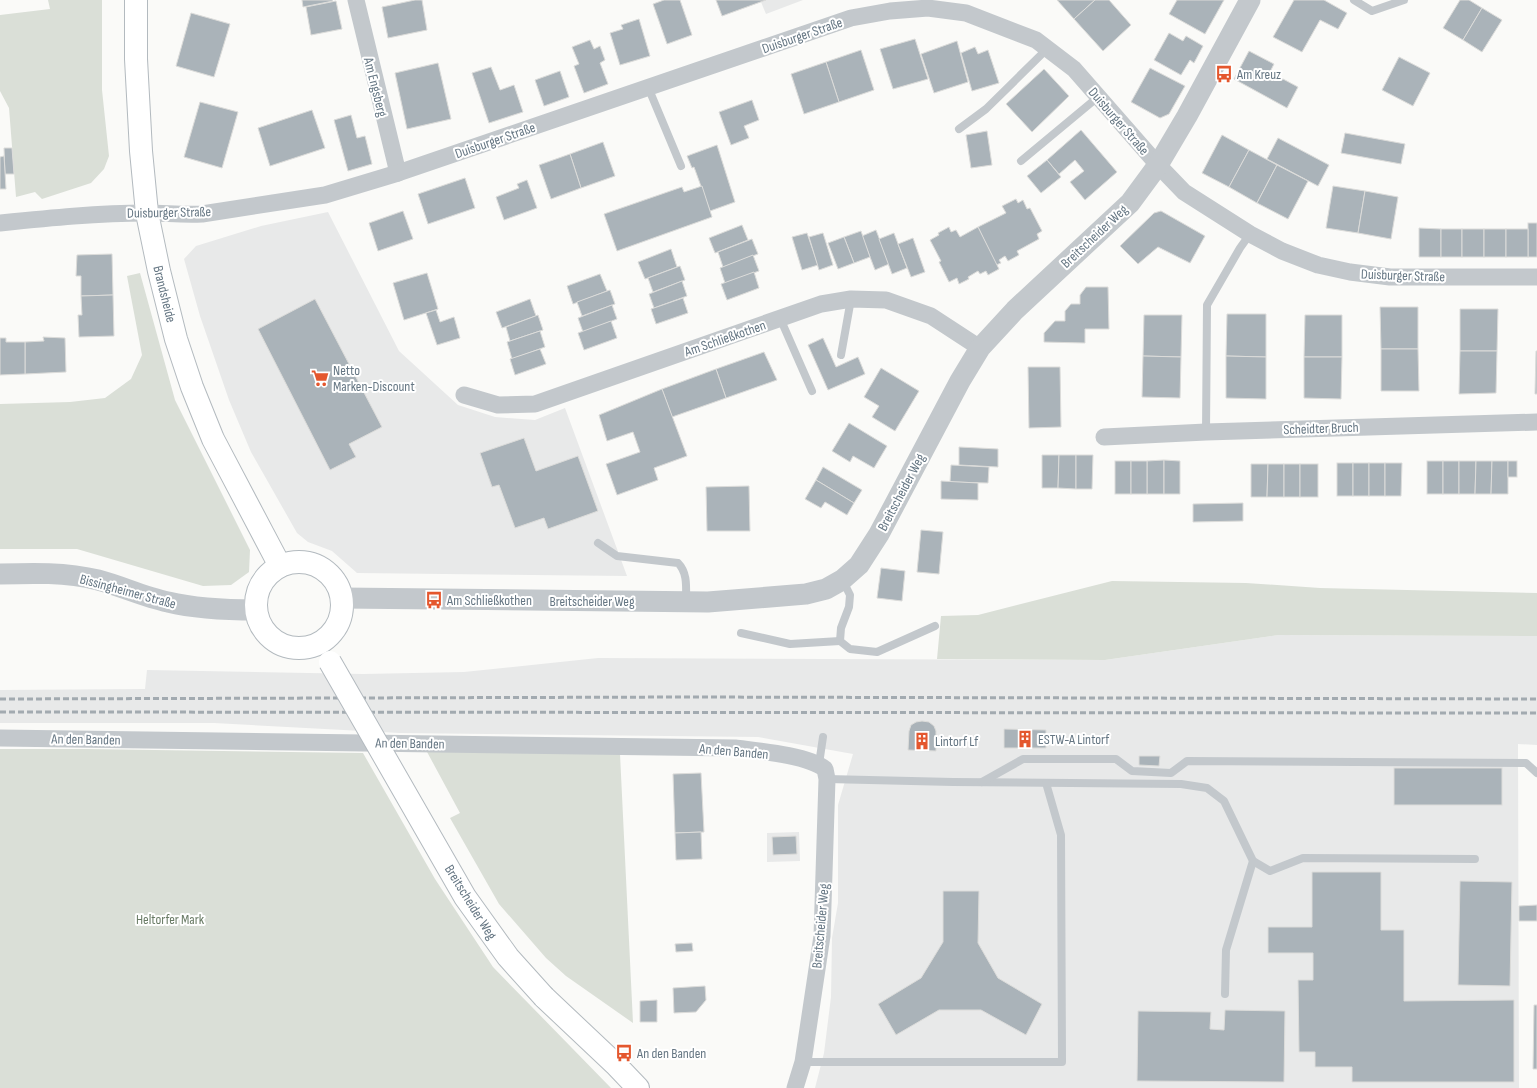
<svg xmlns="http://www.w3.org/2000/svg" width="1537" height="1088" viewBox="0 0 1537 1088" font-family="'Sofia Sans Condensed',sans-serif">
	<rect width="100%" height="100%" fill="#fafaf8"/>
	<g fill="#e8e9e9">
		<polygon points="716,0 803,0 766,14 761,2 722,16"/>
		<polygon points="328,212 399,351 458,405 495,417 535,420 565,408 627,576 357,573 332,551 308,542 297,533 251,452 229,400 200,316 184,259 196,246 261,226"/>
		<polygon points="1279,635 1537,636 1537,745 1518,744 1519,1088 815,1088 824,1053 831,997 832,938 838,903 838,805 853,754 758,737 400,733 214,723 0,723 0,690 145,689 147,670 363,674 464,672 598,658 1105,660"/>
		<polygon points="799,832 800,861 767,862 767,833"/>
	</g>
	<g fill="#dadfd7">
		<polygon points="48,0 102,0 102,90 109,156 104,169 91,183 42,199 35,192 16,197 9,108 0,91 0,15 50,9"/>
		<polygon points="140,273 175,400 250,550 249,572 231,585 203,586 77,549 0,549 0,404 70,402 105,398 131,379 142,355 127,276"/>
		<polygon points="1112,581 1246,583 1320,588 1537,593 1537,636 1279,635 1105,660 937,659 941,616 978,615"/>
		<polygon points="0,749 87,749 363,753 435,879 493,967 611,1088 0,1088"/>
		<polygon points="426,750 620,754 633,1023 566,976 546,958 499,904 450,818 460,813"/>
	</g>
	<g fill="#aab3b9" stroke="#dcdcda">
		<polygon points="302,0 332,0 333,1 303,7"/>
		<polygon points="415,0 422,0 427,30 388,38 382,7"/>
		<polygon points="664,0 680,0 692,35 667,44 653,4"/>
		<polygon points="716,0 766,0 722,16"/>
		<polygon points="1057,0 1095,0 1074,19"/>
		<polygon points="1095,0 1109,0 1131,25 1103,51 1074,19"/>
		<polygon points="1177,0 1224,0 1205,34 1169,14"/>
		<polygon points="1294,0 1324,0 1347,13 1338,29 1320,20 1302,52 1273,37"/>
		<polygon points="1460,0 1469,0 1482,8 1463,40 1443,28"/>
		<polygon points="336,1 342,29 311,35 306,7"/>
		<polygon points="1482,8 1502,20 1482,52 1463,40"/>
		<polygon points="191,13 230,24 214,77 176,66"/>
		<polygon points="639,19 650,56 620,65 610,33 623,29 621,25"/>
		<polygon points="1169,33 1183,41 1186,36 1203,46 1194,63 1190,60 1181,75 1154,60"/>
		<polygon points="915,39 928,79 893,89 880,49"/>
		<polygon points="590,40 594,49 600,46 605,60 600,63 608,84 584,93 574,66 579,64 572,47"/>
		<polygon points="957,41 968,82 934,93 921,54"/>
		<polygon points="975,47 978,54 988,50 999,83 972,91 961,53"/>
		<polygon points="861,50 874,90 839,102 826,62"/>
		<polygon points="1249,51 1274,64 1270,72 1298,87 1287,108 1234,79"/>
		<polygon points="1399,57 1430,73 1413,106 1382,90"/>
		<polygon points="826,62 839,102 804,114 791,74"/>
		<polygon points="438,63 451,119 407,129 395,73"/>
		<polygon points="491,67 500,90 514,85 523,112 489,123 472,73"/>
		<polygon points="1150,68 1185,86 1169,114 1160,118 1131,102"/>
		<polygon points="1044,69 1069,96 1032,132 1006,104"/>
		<polygon points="560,71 569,97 544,106 535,80"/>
		<polygon points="752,100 759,120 744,126 749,138 731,145 719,112"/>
		<polygon points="200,102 238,112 222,168 184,157"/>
		<polygon points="312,110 325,148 270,166 258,128"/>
		<polygon points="351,115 357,138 365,136 372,164 348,171 334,120"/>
		<polygon points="1081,130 1117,172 1085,200 1070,182 1084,171 1075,160 1059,174 1047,160"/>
		<polygon points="987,131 992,165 971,168 966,135"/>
		<polygon points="1345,133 1405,144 1401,164 1341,153"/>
		<polygon points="1222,135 1249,150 1229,187 1202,173"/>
		<polygon points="1278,138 1329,165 1318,186 1267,159"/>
		<polygon points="603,142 615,176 581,188 570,154"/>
		<polygon points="717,145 735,202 710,211 694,167 692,168 687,156"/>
		<polygon points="4,148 12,148 14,174 5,174"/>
		<polygon points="1249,150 1277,165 1257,203 1229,187"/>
		<polygon points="570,154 581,188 551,199 539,165"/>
		<polygon points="4,156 6,189 0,189 0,157"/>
		<polygon points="1047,160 1061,177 1041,193 1027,176"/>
		<polygon points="1277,165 1308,181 1288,219 1257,203"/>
		<polygon points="465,178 475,208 428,224 418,194"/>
		<polygon points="527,180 537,208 504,220 496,197 519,188 517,184"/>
		<polygon points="702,186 712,217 617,251 604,214 682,187 684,192"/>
		<polygon points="1333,186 1365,191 1358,233 1326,228"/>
		<polygon points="1365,191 1398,197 1391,239 1358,233"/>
		<polygon points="1016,199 1018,203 1023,200 1027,209 1030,208 1042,231 1037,234 1039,239 1017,251 1019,255 1008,261 1005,256 999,260 1001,263 996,265 978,227 1006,213 1002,206"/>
		<polygon points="403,211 413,239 378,251 369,223"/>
		<polygon points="1161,211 1205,236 1190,263 1158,247 1138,264 1120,246 1154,213"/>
		<rect x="1528" y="223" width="9" height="34"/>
		<polygon points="742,225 748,240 715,253 709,238"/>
		<polygon points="949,227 951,232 956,230 960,237 978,227 999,269 988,275 986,271 980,274 978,271 968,277 969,279 959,284 957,278 949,282 939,262 941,261 930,240 939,235 938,233"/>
		<polygon points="1419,228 1441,229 1441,257 1419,257"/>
		<rect x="1441" y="229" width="21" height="28"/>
		<rect x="1462" y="229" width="22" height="28"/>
		<rect x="1484" y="229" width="22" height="28"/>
		<rect x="1506" y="229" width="22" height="28"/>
		<polygon points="876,230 889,264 875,270 862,236"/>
		<polygon points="861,231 870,257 854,263 844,237"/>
		<polygon points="807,233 818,265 802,270 792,237"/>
		<polygon points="823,233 833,265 819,270 809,237"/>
		<polygon points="894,233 907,268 892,274 879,239"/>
		<polygon points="844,237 854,263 838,269 828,243"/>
		<polygon points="913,238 925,272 911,277 898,244"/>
		<polygon points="752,239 758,254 723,267 718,252"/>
		<polygon points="671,249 677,267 645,279 638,262"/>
		<polygon points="112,254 113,295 81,296 81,276 76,276 77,255"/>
		<polygon points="753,255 759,271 725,283 720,268"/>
		<polygon points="680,266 685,280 653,292 648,278"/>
		<polygon points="754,272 759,288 727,300 721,284"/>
		<polygon points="427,273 438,309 404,320 393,283"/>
		<polygon points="600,274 607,291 573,304 567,286"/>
		<polygon points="682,281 687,296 654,308 649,294"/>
		<polygon points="1086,287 1108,287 1109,329 1085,329 1085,343 1044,342 1044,333 1055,321 1065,321 1065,311 1071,304 1080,304 1080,295"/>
		<polygon points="610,290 615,304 582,316 577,302"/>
		<polygon points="113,295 114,336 79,337 78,315 82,315 81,296"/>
		<polygon points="683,298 688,313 656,324 651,309"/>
		<polygon points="315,299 382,427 349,444 356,457 330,470 258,329"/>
		<polygon points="530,299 536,316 502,328 496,312"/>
		<polygon points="612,305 617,319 583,332 578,318"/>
		<polygon points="1380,307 1418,307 1418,349 1381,349"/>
		<polygon points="1460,309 1498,309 1497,351 1460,351"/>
		<polygon points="436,310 440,322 454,317 460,338 437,345 426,313"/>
		<polygon points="1227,314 1266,314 1266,357 1226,356"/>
		<polygon points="538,315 543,330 510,341 506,327"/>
		<polygon points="1144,315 1182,315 1181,357 1143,356"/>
		<polygon points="1305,315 1342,315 1342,357 1304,357"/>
		<polygon points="611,321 617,338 584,350 578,333"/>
		<polygon points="540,331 545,347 512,359 507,342"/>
		<polygon points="43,337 65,338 66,372 25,374 25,342 44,341"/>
		<polygon points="0,338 6,338 6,342 25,342 25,374 0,375"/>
		<polygon points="823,338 836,367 858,357 865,374 828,390 808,345"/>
		<polygon points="540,349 546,364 515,375 510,359"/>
		<polygon points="1381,349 1418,349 1419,391 1381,391"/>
		<polygon points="1460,351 1497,351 1496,393 1459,394"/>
		<polygon points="1536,351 1537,351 1537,394 1535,394"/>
		<polygon points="764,352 777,380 726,398 716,369"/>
		<polygon points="1143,356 1181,357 1180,398 1142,397"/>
		<polygon points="1226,356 1266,357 1266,399 1226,398"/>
		<polygon points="1304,357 1342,357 1341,399 1304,398"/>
		<polygon points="1028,367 1060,367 1061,427 1029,428"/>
		<polygon points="881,368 919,391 895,431 872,417 879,406 864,397"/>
		<polygon points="716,369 726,398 672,417 662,389"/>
		<polygon points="662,389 687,456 654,468 658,480 617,495 606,464 640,452 633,432 607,441 599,415"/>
		<polygon points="849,423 887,446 874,468 853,456 850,462 832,451"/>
		<polygon points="524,438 536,471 578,456 598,511 548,529 544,518 515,528 499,485 492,487 480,453"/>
		<polygon points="959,447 998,449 998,467 959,465"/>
		<polygon points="1042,455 1059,455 1058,488 1042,488"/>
		<polygon points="1059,455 1076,455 1076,489 1058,488"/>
		<polygon points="1076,455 1093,455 1092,489 1076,489"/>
		<polygon points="1164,460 1164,494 1147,494 1147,461"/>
		<polygon points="1164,460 1180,461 1180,494 1164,494"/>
		<rect x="1115" y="461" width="16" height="33"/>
		<rect x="1131" y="461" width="16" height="33"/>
		<rect x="1427" y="461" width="16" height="33"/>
		<rect x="1443" y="461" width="16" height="33"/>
		<polygon points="1459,461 1476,461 1475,494 1459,494"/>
		<polygon points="1476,461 1492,461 1491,494 1475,494"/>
		<polygon points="1492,461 1508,461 1508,494 1491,494"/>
		<rect x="1508" y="461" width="9" height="16"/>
		<rect x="1337" y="463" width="16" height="33"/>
		<rect x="1353" y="463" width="16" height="33"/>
		<rect x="1369" y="463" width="16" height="33"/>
		<polygon points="1385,463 1402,463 1401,496 1385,496"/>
		<polygon points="1251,464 1268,464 1267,497 1251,497"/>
		<polygon points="1268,464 1284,464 1284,497 1267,497"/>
		<rect x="1284" y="464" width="16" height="33"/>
		<rect x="1300" y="464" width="18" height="33"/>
		<polygon points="951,465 989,467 988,483 950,482"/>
		<polygon points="823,467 862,490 854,503 816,480"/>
		<polygon points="816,480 854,503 847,515 825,502 821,508 805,499"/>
		<polygon points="941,481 978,483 978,500 941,499"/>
		<polygon points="749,486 750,531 707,531 706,487"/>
		<polygon points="1243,503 1243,521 1193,522 1193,504"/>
		<polygon points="921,530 943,532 939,574 917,572"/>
		<polygon points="881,568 905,571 902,601 877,598"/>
		<polygon points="922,721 929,722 934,726 936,731 936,751 908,750 909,731 911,725 916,722"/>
		<polygon points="1004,729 1046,730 1046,748 1004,748"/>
		<polygon points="1139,756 1160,756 1159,766 1139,765"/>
		<rect x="1394" y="768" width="108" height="37"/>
		<polygon points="701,773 704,832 675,833 673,774"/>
		<polygon points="701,832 702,859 676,860 675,833"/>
		<polygon points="796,836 797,854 773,855 772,837"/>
		<polygon points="1312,872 1381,872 1381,930 1404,930 1404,1001 1514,1000 1514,1082 1352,1082 1352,1067 1315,1067 1315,1052 1299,1052 1298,980 1313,980 1313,953 1268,953 1268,927 1312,927"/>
		<polygon points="1460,881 1512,882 1510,986 1458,985"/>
		<polygon points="943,891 979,891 978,943 998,978 1042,1004 1026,1035 981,1010 939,1010 896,1035 878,1004 921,978 943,942"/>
		<polygon points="1537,905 1537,921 1519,921 1519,906"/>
		<polygon points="692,943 693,951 676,952 675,944"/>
		<polygon points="705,986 706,1000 696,1012 674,1013 673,988"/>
		<polygon points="657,1000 657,1022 640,1022 640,1001"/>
		<polygon points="1534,1005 1537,1005 1537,1069 1533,1069"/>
		<polygon points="1225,1010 1285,1011 1284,1082 1137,1081 1138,1011 1211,1012 1210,1029 1224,1030"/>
	</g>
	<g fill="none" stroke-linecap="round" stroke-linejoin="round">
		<g stroke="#b3babf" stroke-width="24">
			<g id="secondary">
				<polyline points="136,0 136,59 141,151 147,213 159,271 176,339 192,387 213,439 280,566"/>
				<circle cx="299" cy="605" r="43"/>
				<polyline points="544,997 615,1064 638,1088"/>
			</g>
		</g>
		<g stroke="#c3c8cc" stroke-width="8">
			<polyline points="1354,0 1372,11 1404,0"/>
			<polyline points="648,87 681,166"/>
			<polyline points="959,129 986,109 1048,48"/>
			<polyline points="1021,161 1098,97"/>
			<polyline points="780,318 812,391"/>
			<polyline points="841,355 851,299"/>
			<polyline points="1206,432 1207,305 1240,248 1250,234"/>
			<path d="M598 543 617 556 678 563C688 573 686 588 686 602"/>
			<polyline points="843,581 850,595 849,607 841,628 840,641 850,649 877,652 935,626"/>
			<polyline points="741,633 790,644 840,641"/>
			<polyline points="819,764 823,737"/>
			<polyline points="827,779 953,782 1181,784 1207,788 1224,801 1253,861 1226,950 1225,994"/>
			<polyline points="982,782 1023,759 1116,759 1132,771 1171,773 1187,761 1526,763 1537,773"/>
			<polyline points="1253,861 1270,871 1303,858 1475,859"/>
			<polyline points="803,1062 1062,1062 1061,835 1046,783"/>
		</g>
		<g stroke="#c3c8cc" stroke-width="17">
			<polyline points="356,0 398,173"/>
			<path d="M0 223C49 218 98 213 147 213 165 213 183 215 202 214L325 195 398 173 851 18 890 11 928 8 966 13 1036 40 1074 69 1158 165 1184 192 1250 234 1282 251 1318 265 1350 272 1390 277H1537"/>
			<polyline points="464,395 498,405 535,404 821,304 851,299 886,300 931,316 980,348"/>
			<polyline points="1104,437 1206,432 1537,422"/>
			<path d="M0 738 735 748C758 751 807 755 825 769L827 779 822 936 803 1062 795 1088"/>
		</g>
		<g stroke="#c3c8cc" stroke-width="21">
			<path d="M0 574C32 573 66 572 98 580 121 586 144 597 168 602 197 609 226 610 256 610"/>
			<polyline points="342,598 708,602 806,594 826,589 842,580 859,565 879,534 960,381 980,348 1015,310 1130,203 1158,165 1187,116 1250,0"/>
		</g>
		<use href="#secondary" stroke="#fff" stroke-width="22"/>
		<g stroke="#a2aab0" stroke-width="3" stroke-dasharray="6 3" stroke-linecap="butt">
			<polyline points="0,699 688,697 1537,699"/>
			<polyline points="0,712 1537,713"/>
		</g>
		<g stroke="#b3babf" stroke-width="24" stroke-linecap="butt">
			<polyline id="secondary-bridge" points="330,662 465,897 508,957 544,997"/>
		</g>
		<use href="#secondary-bridge" stroke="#fff" stroke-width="22"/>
	</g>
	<defs>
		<g id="bus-bare" transform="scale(1.38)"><path d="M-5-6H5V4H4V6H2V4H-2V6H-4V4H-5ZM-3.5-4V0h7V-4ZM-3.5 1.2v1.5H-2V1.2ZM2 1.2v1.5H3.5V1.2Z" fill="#e4572e" stroke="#fff" stroke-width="2.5" paint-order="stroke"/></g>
		<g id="supermarket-bare" transform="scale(1.38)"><path d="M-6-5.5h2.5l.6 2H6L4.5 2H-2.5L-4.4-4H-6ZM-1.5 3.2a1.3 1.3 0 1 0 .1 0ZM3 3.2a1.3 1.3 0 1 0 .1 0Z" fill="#e4572e" stroke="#fff" stroke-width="2.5" paint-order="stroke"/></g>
		<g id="building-bare" transform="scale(1.38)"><path d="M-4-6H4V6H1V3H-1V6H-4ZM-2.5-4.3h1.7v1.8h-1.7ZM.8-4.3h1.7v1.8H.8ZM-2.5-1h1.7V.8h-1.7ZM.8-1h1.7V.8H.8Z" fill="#e4572e" stroke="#fff" stroke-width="2.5" paint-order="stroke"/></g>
	</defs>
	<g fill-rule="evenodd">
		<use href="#bus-bare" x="1224" y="74"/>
		<use href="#supermarket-bare" x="320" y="378"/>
		<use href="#bus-bare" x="434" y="600"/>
		<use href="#building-bare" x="1025" y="739"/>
		<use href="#building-bare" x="922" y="741"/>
		<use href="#bus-bare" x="624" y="1053"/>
	</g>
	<g text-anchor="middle" stroke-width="4" stroke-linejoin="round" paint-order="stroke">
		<g font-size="14" fill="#657683" stroke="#fff">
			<text transform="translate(802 35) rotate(-19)" y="5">Duisburger Straße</text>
			<text transform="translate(376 87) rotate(76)" y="5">Am Engsberg</text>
			<text transform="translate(1119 121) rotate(49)" y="5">Duisburger Straße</text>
			<text transform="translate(495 140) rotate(-19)" y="5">Duisburger Straße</text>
			<text transform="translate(169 212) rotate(-1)" y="5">Duisburger Straße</text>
			<text transform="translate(1094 236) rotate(-43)" y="5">Breitscheider Weg</text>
			<text transform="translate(1403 275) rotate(2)" y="5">Duisburger Straße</text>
			<text transform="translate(165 294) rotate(76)" y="5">Brandsheide</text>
			<text transform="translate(725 338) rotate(-19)" y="5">Am Schließkothen</text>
			<text transform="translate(1321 428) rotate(-2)" y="5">Scheidter Bruch</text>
			<text transform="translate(901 492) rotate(-62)" y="5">Breitscheider Weg</text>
			<text transform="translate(128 591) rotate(15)" y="5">Bissingheimer Straße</text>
			<text x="592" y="606">Breitscheider Weg</text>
			<text transform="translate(86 739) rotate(1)" y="5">An den Banden</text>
			<text transform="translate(410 743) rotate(1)" y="5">An den Banden</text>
			<text transform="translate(734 751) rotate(5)" y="5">An den Banden</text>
			<text transform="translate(471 902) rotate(58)" y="5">Breitscheider Weg</text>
			<text transform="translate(820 926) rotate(-85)" y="5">Breitscheider Weg</text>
		</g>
		<g font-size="14" fill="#657683" stroke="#fff" text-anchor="start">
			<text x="1237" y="79">Am Kreuz</text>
			<text x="333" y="375">Netto<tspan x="333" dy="16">Marken-Discount</tspan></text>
			<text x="447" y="605">Am Schließkothen</text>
			<text x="1038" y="744">ESTW-A Lintorf</text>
			<text x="935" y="746">Lintorf Lf</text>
			<text x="637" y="1058">An den Banden</text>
		</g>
		<g font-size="14" fill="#687a64" stroke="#fff">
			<text x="170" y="924">Heltorfer Mark</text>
		</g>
	</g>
</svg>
